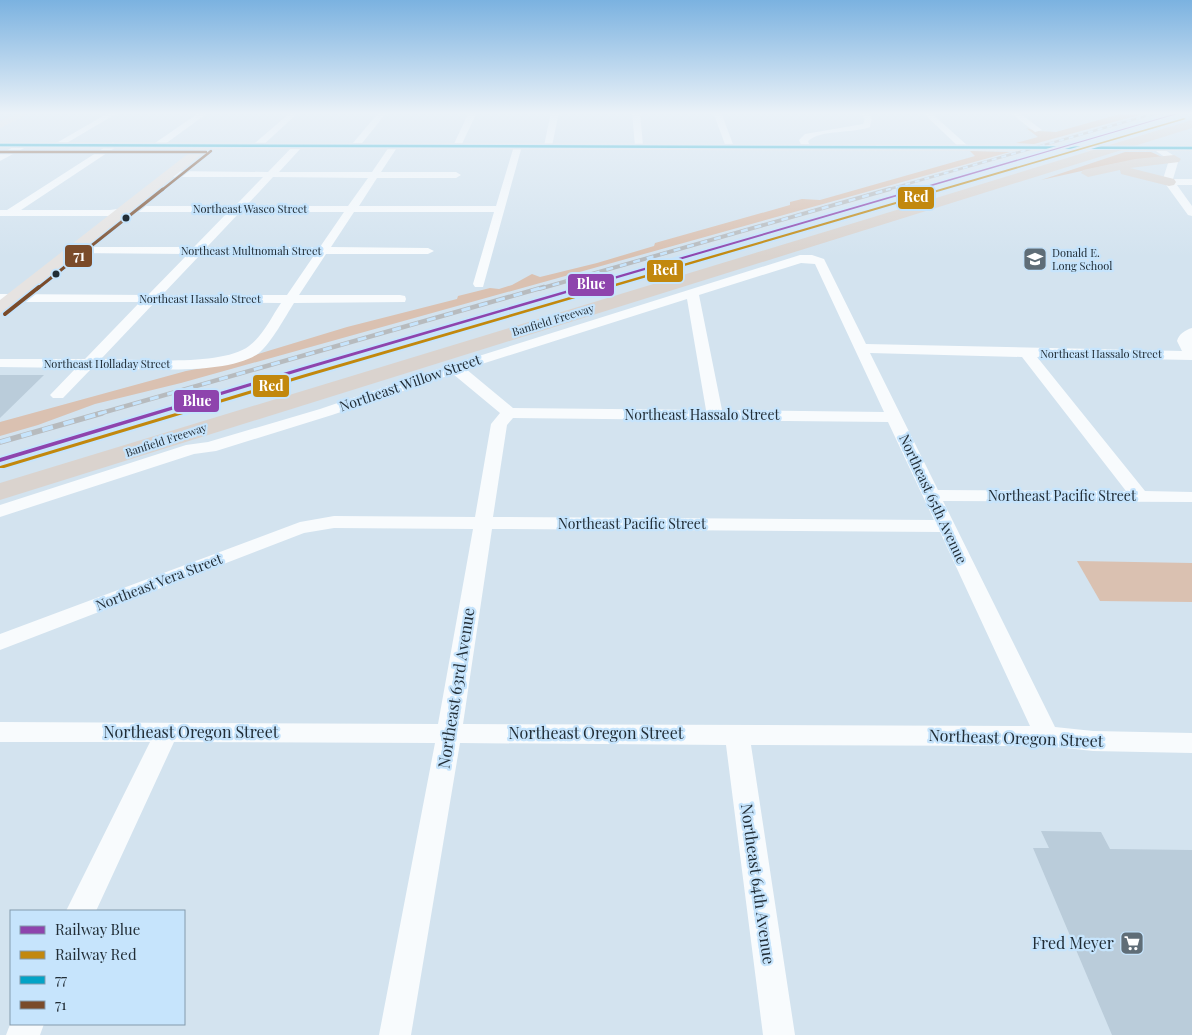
<svg xmlns="http://www.w3.org/2000/svg" width="1192" height="1035" viewBox="0 0 1192 1035" font-family="'Playfair Display',serif">
	<rect width="100%" height="100%" fill="#d3e3ef"/>
	<g fill="#dac1b1">
		<polygon points="1127,112 1150,112 1034,144 1016,143 1038,137 1026,128 1037,131 1056,132"/>
		<polygon points="970,151 1010,152 181,383 95,404 38,425 0,436 0,422 186,371 229,363 347,327 457,299 458,296 490,288 499,289 512,285 532,274 540,277 597,263 654,246 655,243 790,205 790,202 802,199 820,200 975,156"/>
		<polygon points="1125,152 1151,152 1162,157 1113,164 1041,180"/>
		<polygon points="1077,561 1192,563 1192,602 1100,601"/>
	</g>
	<g fill="#baccda">
		<polygon points="0,375 44,375 0,418"/>
		<polygon points="1041,831 1101,832 1110,849 1192,850 1192,1035 1112,1035 1033,848 1049,848"/>
	</g>
	<g fill="none" stroke-linecap="round" stroke-linejoin="round">
		<g fill="#f8fbfd" fill-rule="evenodd">
			<polygon points="110,112 119,112 60,147 53,145"/>
			<polygon points="200,112 209,112 161,147 155,147 155,143"/>
			<polygon points="291,112 299,112 261,147 255,147 255,143"/>
			<polygon points="379,112 387,112 359,147 353,147 353,143"/>
			<polygon points="469,112 477,112 461,146 454,148 453,146"/>
			<polygon points="551,112 559,112 552,146 548,149 544,146"/>
			<polygon points="632,112 640,112 643,146 639,149 635,146"/>
			<polygon points="713,112 721,112 734,147 733,149 726,147"/>
			<path d="M858 112H866L872 117 870 127C851 134 822 129 808 141L810 147 809 149 802 147 799 140 805 134 863 124 865 119Z"/>
			<polygon points="922,112 930,112 968,146 968,150 962,150"/>
			<polygon points="1009,112 1018,112 1042,130 1035,132"/>
			<polygon points="23,142 26,143 26,147 0,161 0,154"/>
			<path d="M113 142 117 145 116 147 21 210H110L138 206H235L263 177H169L164 174 169 171 268 172 296 143H302V147L279 172H372L391 144 394 143 398 146 381 172H456L461 175 456 178H377L359 206H496L514 146 518 143 522 146 483 287H475L473 284 494 212H354L331 247 428 248 434 251 428 254H326L299 295H400L405 296 406 299 405 302 294 303C285 317 272 342 259 353 227 377 134 368 92 368L63 398H53L50 395 76 368 0 367V359H85L140 302H0V294L148 295 188 254 73 253 67 250 73 247H194L228 212H138L110 216H0V210H7ZM273 177 368 178 348 206H246ZM240 212H344L320 247H207ZM201 254H315L287 295H162ZM155 302 281 303C272 316 263 336 249 346 221 367 137 359 101 359Z"/>
			<polygon points="1159,146 1179,159 1173,179 1192,179 1192,185 1177,185 1192,206 1192,216 1188,215 1164,182 1163,179 1169,160 1156,151 1155,149"/>
			<path d="M800 255H812L824 259 866 344 1182 351 1177 341C1179 334 1185 330 1192 328V360L1037 357 1145 491 1192 492V502L943 501 1055 727 1093 731 1192 733V753L1093 751 1047 746 751 745 795 1035H763L726 745 460 743 411 1035H379L435 743 174 742 96 911H66L150 742H0V722L438 724 473 529 334 528 304 533 0 650V634L300 522 334 516 475 517 491 424 500 413 453 374 332 415 216 451 194 454 0 517V505L186 445 208 442 320 409 450 365ZM801 263 815 264 884 412 722 410 699 295ZM687 299 706 410 513 408 466 369ZM870 353 1022 357 1126 491 938 490ZM513 418 888 422 934 520 493 517 507 425ZM492 529 940 532 1030 726 463 724Z"/>
			<polygon points="11,1022 11,1024 44,1024 40,1035 6,1035"/>
		</g>
		<g fill="#e6e3e1" fill-rule="evenodd">
			<polygon points="20,112 32,112 0,128 0,121"/>
			<polygon points="0,142 1192,145 1192,151 208,149 6,312 0,313 0,300 194,149 0,148"/>
		</g>
		<g fill="#dad3ce" fill-rule="evenodd">
			<polygon points="1192,120 1192,128 0,500 0,483"/>
			<polygon points="1174,155 1181,159 1179,162 1130,168 1174,179 1176,182 1174,185 1169,186 1121,174 1120,170 1088,177 1081,173 1083,170 1135,159"/>
		</g>
		<g stroke="#b7bbbe" stroke-width="2.5">
			<polyline id="rail-far3" points="886,190 1160,112"/>
		</g>
		<g stroke="#b7bbbe" stroke-width="4">
			<polyline id="rail-far2" points="539,289 890,189"/>
		</g>
		<g stroke="#b7bbbe" stroke-width="4.5">
			<polyline id="rail-far1" points="98,414 544,287"/>
		</g>
		<g stroke="#b7bbbe" stroke-width="5.5">
			<polyline id="rail" points="0,442 102,413"/>
		</g>
		<use href="#rail-far3" stroke="#c6e4fc" stroke-width="2" stroke-dasharray="5" stroke-linecap="butt"/>
		<use href="#rail-far2" stroke="#c6e4fc" stroke-width="2.5" stroke-dasharray="7" stroke-linecap="butt"/>
		<use href="#rail-far1" stroke="#c6e4fc" stroke-width="3" stroke-dasharray="9" stroke-linecap="butt"/>
		<use href="#rail" stroke="#c6e4fc" stroke-width="4" stroke-dasharray="11" stroke-linecap="butt"/>
		<g stroke="#c6e4fc" stroke-width="4.5">
			<polyline id="bus-1" points="0,145 1192,148"/>
		</g>
		<g stroke="#c6e4fc" stroke-width="4.5">
			<g id="bus-2-far2">
				<polyline points="0,152 206,152"/>
				<polyline points="162,190 211,151"/>
			</g>
		</g>
		<g stroke="#c6e4fc" stroke-width="5.5">
			<polyline id="bus-2-far1" points="37,289 163,189"/>
		</g>
		<g stroke="#c6e4fc" stroke-width="7">
			<polyline id="bus-2" points="5,314 39,287"/>
		</g>
		<use href="#bus-1" stroke="#02a3c6" stroke-width="2.5"/>
		<use href="#bus-2-far2" stroke="#7a4b2a" stroke-width="2.5"/>
		<use href="#bus-2-far1" stroke="#7a4b2a" stroke-width="3"/>
		<use href="#bus-2" stroke="#7a4b2a" stroke-width="4"/>
		<g stroke="#c6e4fc" stroke-width="4">
			<polygon id="rail-1" points="1181,112 1184,112 304,370 0,462 0,458 300,368"/>
		</g>
		<g stroke="#c6e4fc" stroke-width="4">
			<polygon id="rail-2" points="1184,118 1186,119 306,377 4,468 0,468 0,466 302,375"/>
		</g>
		<use href="#rail-1" fill="#8e44ad" fill-rule="evenodd"/>
		<use href="#rail-2" fill="#c2880e" fill-rule="evenodd"/>
	</g>
	<linearGradient id="sky" x2="0" y2="1"><stop stop-color="#7bb2e0"/><stop offset="0.44" stop-color="#ebf2f8"/><stop offset="1" stop-color="#ebf2f8" stop-opacity="0"/></linearGradient>
	<rect width="1192" height="257" fill="url(#sky)"/>
	<defs>
		<g id="school-square" transform="scale(1.25)"><rect x="-9" y="-9" width="18" height="18" rx="4" fill="#5f6d77" stroke="#c6e4fc"/><path d="M0-5L7-2L0 1L-7-2ZM-4 1L0 2.5L4 1V4Q0 6-4 4Z" fill="#fff"/></g>
		<g id="supermarket-square" transform="scale(1.25)"><rect x="-9" y="-9" width="18" height="18" rx="4" fill="#5f6d77" stroke="#c6e4fc"/><path d="M-6-5.5h2.5l.6 2H6L4.5 2H-2.5L-4.4-4H-6ZM-1.5 3.2a1.3 1.3 0 1 0 .1 0ZM3 3.2a1.3 1.3 0 1 0 .1 0Z" fill="#fff"/></g>
	</defs>
	<g fill-rule="evenodd">
		<use href="#school-square" x="1035" y="259"/>
		<use href="#supermarket-square" x="1132" y="943"/>
	</g>
	<g fill="#212d36" stroke="#c6e4fc" stroke-width="2">
		<circle cx="126" cy="218" r="4.5"/>
		<circle cx="56" cy="274" r="4.5"/>
	</g>
	<g text-anchor="middle" stroke-width="4.5" stroke-linejoin="round" paint-order="stroke">
		<g font-size="11" fill="#212d36" stroke="#c6e4fc">
			<text x="250" y="213">Northeast Wasco Street</text>
			<text x="251" y="255">Northeast Multnomah Street</text>
			<text x="200" y="303">Northeast Hassalo Street</text>
			<text transform="translate(553 320) rotate(-17)" y="4">Banfield Freeway</text>
			<text x="1101" y="358">Northeast Hassalo Street</text>
			<text x="107" y="368">Northeast Holladay Street</text>
			<text transform="translate(166 440) rotate(-18)" y="4">Banfield Freeway</text>
		</g>
		<g font-size="11" fill="#212d36" stroke="#c6e4fc" text-anchor="start">
			<text x="1052" y="257">Donald E.<tspan x="1052" dy="13">Long School</tspan></text>
		</g>
		<g font-size="14" fill="#212d36" stroke="#c6e4fc">
			<text transform="translate(410 383) rotate(-19)" y="5">Northeast Willow Street</text>
			<text x="702" y="420">Northeast Hassalo Street</text>
			<text x="1062" y="501">Northeast Pacific Street</text>
			<text transform="translate(933 499) rotate(65)" y="5">Northeast 65th Avenue</text>
			<text x="632" y="529">Northeast Pacific Street</text>
			<text transform="translate(159 582) rotate(-21)" y="5">Northeast Vera Street</text>
		</g>
		<g font-size="16" fill="#212d36" stroke="#c6e4fc">
			<text transform="translate(456 688) rotate(-81)" y="6">Northeast 63rd Avenue</text>
			<text x="191" y="738">Northeast Oregon Street</text>
			<text x="596" y="739">Northeast Oregon Street</text>
			<text transform="translate(1016 738) rotate(2)" y="6">Northeast Oregon Street</text>
			<text transform="translate(758 884) rotate(82)" y="6">Northeast 64th Avenue</text>
		</g>
		<g font-size="16" fill="#212d36" stroke="#c6e4fc" text-anchor="end">
			<text x="1114" y="949">Fred Meyer</text>
		</g>
	</g>
	<g stroke="#c6e4fc" stroke-width="2">
		<rect x="897" y="186" width="38" height="24" rx="5" fill="#c2880e"/>
		<rect x="64" y="244" width="29" height="24" rx="5" fill="#7a4b2a"/>
		<rect x="646" y="259" width="38" height="24" rx="5" fill="#c2880e"/>
		<rect x="567" y="273" width="48" height="24" rx="5" fill="#8e44ad"/>
		<rect x="252" y="374" width="38" height="24" rx="5" fill="#c2880e"/>
		<rect x="173" y="389" width="47" height="24" rx="5" fill="#8e44ad"/>
	</g>
	<g font-size="14" text-anchor="middle" font-weight="bold" fill="#fff">
		<text x="916" y="202">Red</text>
		<text x="79" y="261">71</text>
		<text x="665" y="275">Red</text>
		<text x="591" y="289">Blue</text>
		<text x="271" y="391">Red</text>
		<text x="197" y="406">Blue</text>
	</g>
	<rect x="10" y="910" width="175" height="115" fill="#c6e4fc" stroke="#849bad"/>
	<rect x="20" y="926" width="25" height="8" fill="#8e44ad" stroke="#849bad"/>
	<text x="55" y="935" font-size="15" fill="#212d36">Railway Blue</text>
	<rect x="20" y="951" width="25" height="8" fill="#c2880e" stroke="#849bad"/>
	<text x="55" y="960" font-size="15" fill="#212d36">Railway Red</text>
	<rect x="20" y="976" width="25" height="8" fill="#02a3c6" stroke="#849bad"/>
	<text x="55" y="985" font-size="15" fill="#212d36">77</text>
	<rect x="20" y="1001" width="25" height="8" fill="#7a4b2a" stroke="#849bad"/>
	<text x="55" y="1010" font-size="15" fill="#212d36">71</text>
</svg>
